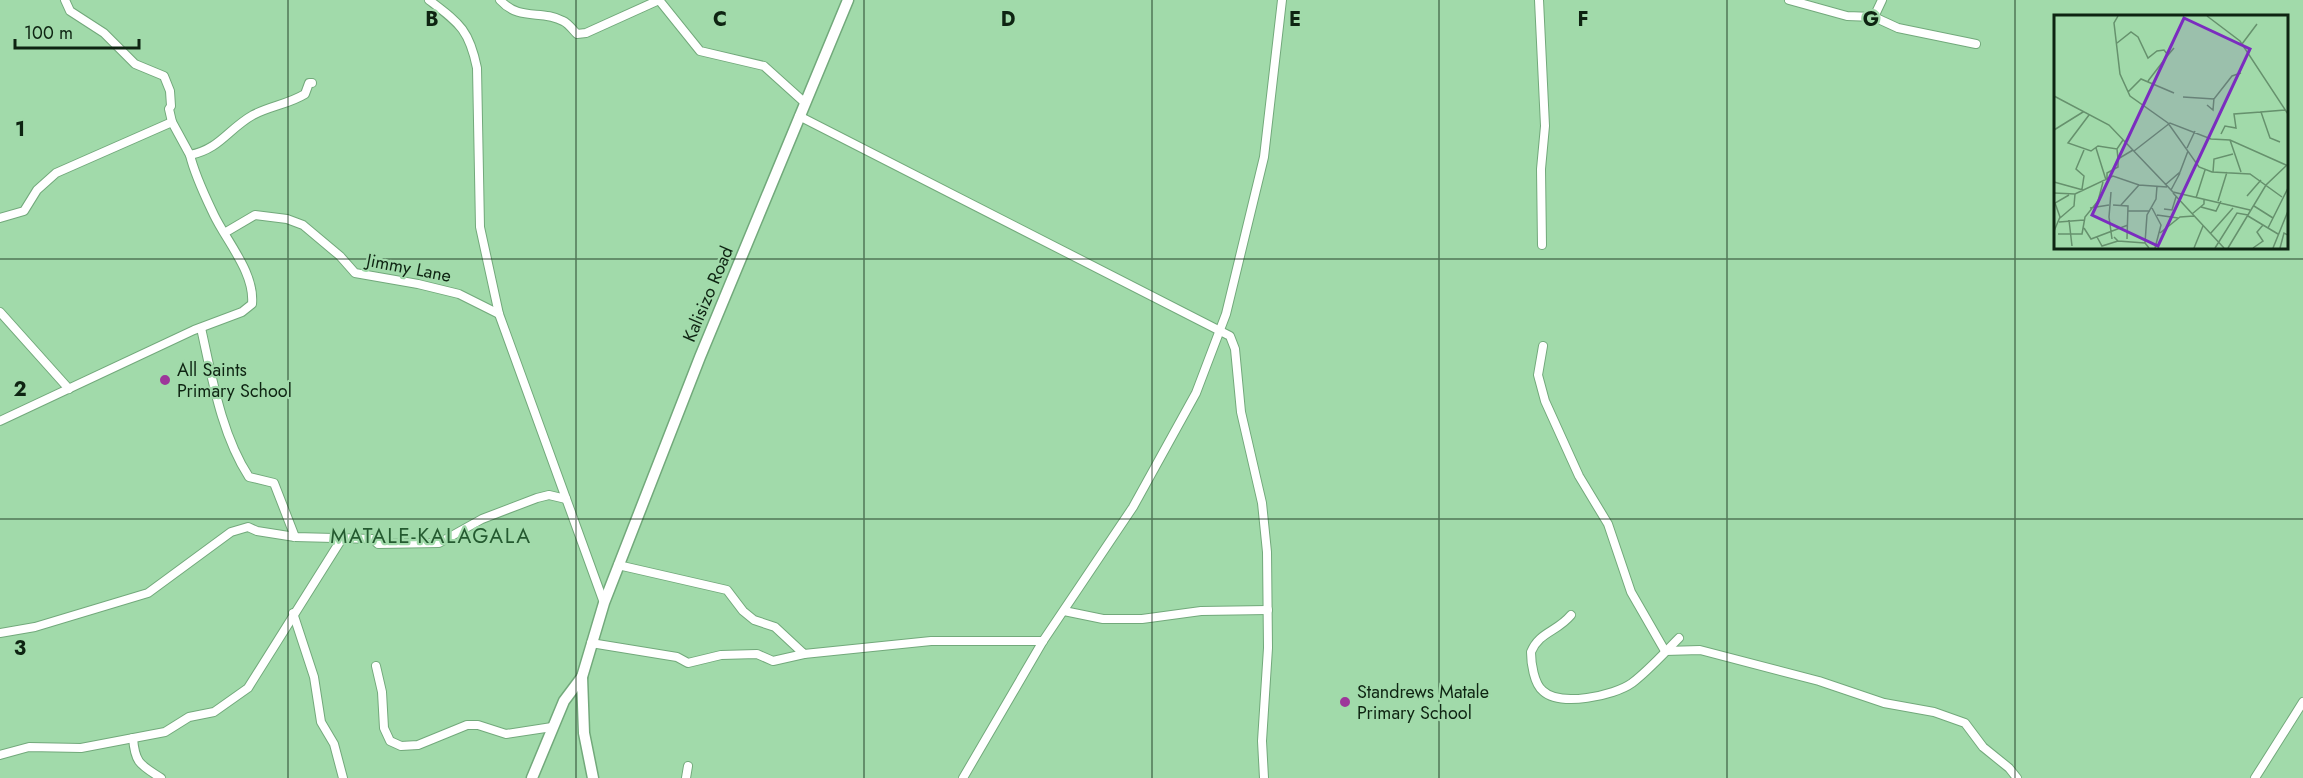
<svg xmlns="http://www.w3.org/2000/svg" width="2303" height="778" viewBox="0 0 2303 778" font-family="Jost,sans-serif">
	<rect width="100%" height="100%" fill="#a1daaa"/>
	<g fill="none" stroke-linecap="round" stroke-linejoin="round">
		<g stroke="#72a97b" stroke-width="10">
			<g id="minor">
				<polyline points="65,0 70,11 104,33 135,64 164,76 170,91 171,106 169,109 172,122"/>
				<path d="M429 0C459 23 469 29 477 68L480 227 499 314 604 603"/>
				<path d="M500 0C520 22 541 9 563 21 568 23 573 30 577 34L586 33 659 0"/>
				<polyline points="659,0 700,51 764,66 804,102"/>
				<polyline points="1539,0 1545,126 1541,169 1542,245"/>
				<polyline points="1789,0 1847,16 1874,17"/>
				<polyline points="1882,0 1874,17 1898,28 1976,44"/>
				<polyline points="799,116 1230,336 1235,349 1241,412 1262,503 1267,552 1268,648 1262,741 1264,778"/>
				<path d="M0 218 24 211 37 190 56 173 172 122 190 155C220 149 228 129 253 115 270 106 289 104 305 94L309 83H312"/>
				<polyline points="226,232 255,215 287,219 303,225 340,256 355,273 418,284 459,294 499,314"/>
				<polyline points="0,312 69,389"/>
				<path d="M201 328C212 377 221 434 249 477L274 483 295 537"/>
				<polyline points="1543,346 1538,375 1545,401 1579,476 1608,524 1631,592 1665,651 1700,650 1819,681 1884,703 1934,712 1965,723 1983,747 2009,768 2017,778"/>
				<path d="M0 421 194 330 242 312 252 304C255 273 227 242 214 215 205 196 195 176 190 155"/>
				<polyline points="618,565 727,590 743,611 754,620 775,627 804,654 931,641 1043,641"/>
				<polyline points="1064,611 1103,619 1142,619 1201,611 1268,610"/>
				<polyline points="293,613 314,677 321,722 334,744 343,778"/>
				<path d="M1571 615C1557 632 1539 632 1531 652 1531 663 1534 684 1543 691 1560 707 1614 696 1632 683 1649 670 1664 653 1679 638"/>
				<polyline points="0,633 35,627 148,593 231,532 248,527 257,531 295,537 373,539 378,544 439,543 482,519 537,498 549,495 566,499"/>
				<polyline points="591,643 677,657 688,663 721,655 757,654 773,661 804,654"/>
				<polyline points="376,666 382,692 384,728 390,741 401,746 418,745 467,725 478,725 506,734 552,727"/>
				<path d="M133 738C135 764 141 765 161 778"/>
				<polyline points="0,755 29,747 81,748 165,732 189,717 214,712 248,688 341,540"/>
				<polyline points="686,778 688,766"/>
				<polyline points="963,778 1043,641 1133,507 1196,393 1226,314 1264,157 1282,0"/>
				<polyline points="2255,778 2303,702"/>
			</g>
		</g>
		<g stroke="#72a97b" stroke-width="13">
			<g id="tertiary">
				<polyline points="532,778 564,701 582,677"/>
				<polyline points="593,778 584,733 582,677 604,603 700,357 848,0"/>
			</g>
		</g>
		<use href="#minor" stroke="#fff" stroke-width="8"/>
		<use href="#tertiary" stroke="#fff" stroke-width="10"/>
	</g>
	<path fill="none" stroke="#0e2412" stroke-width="1.5" stroke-opacity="0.55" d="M288 0V778M576 0V778M864 0V778M1152 0V778M1439 0V778M1727 0V778M2015 0V778M0 259H2303M0 519H2303"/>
	<g fill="#9d369a" stroke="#a1daaa" stroke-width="2">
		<circle cx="165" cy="380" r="6"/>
		<circle cx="1345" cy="702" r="6"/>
	</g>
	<g text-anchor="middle" stroke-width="4.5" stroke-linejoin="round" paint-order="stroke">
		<g font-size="18" fill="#0e2412" stroke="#a1daaa">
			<text transform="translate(409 268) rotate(11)" y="6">Jimmy Lane</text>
			<text transform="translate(708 294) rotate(-67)" y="6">Kalisizo Road</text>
		</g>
		<g font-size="18" fill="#0e2412" stroke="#a1daaa" text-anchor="start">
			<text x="177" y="376">All Saints<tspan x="177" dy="21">Primary School</tspan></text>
			<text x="1357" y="698">Standrews Matale<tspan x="1357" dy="21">Primary School</tspan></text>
		</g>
		<g font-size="21" letter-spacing="1.5" fill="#245a30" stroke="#a1daaa">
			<text x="431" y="543">MATALE-KALAGALA</text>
		</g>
	</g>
	<g transform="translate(2054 15)">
		<rect width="234" height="234" fill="#a1daaa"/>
		<path fill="none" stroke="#66916d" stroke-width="1.5" d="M64 1 60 8 66 59 76 81 114 108 145 152 158 157 196 159 228 182M153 1 186 26 234 99M63 28 77 17 84 22 94 43 103 36 110 35 114 40 120 33M188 29 203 9M94 66 114 40M74 77 87 64 120 78M0 81 55 110 119 177 196 195M129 82 160 84 178 61 187 58M153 90 159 95 160 83M35 100 14 128 37 136 44 131 63 134 69 125M0 115 29 97M167 119 171 111 182 113 180 99 207 97M176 125 187 157M226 127 216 123 207 97 231 95M42 133 52 165M133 133 141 116M63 134 64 144 79 135M80 136 116 108 157 124 176 125 232 150M159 157 160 144 179 139M53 164V158L64 152V144M0 167 29 175M111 170 126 157 134 136M28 174 30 161 22 154 30 135M117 175 126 158M57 177 55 202 58 224M0 178 21 179 59 161 85 170 113 172M119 178 170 233M193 181 207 165M142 183 151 155M164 186 173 157M59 190 74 191 73 224M67 190 85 170M200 191 219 203M147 192 162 196 167 186M36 193 55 190M98 193 107 210 101 233M110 194 118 195 122 182M74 196H96M138 199 150 189V184M103 200 124 203M194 201 224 219M6 203 20 191 21 179M15 205 18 231M5 207 30 205M30 213 37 224 74 210M214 213 234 173M0 216 6 202 1 188 15 180M106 218 126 202 140 201M4 219H28L31 202 44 186 49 167M156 219 179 193M43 222 48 231 64 226M60 222 64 226 91 228M95 233 91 228 93 200 102 184 103 171M140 233 149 211M161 233 183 198 194 200M174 233 212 170 234 149M199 233 209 226 203 217 209 210M219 233 234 196M226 233 230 218 234 220"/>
		<path fill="#7b2cbf" fill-opacity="0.15" stroke="#7b2cbf" stroke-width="3" d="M130 3 196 34 104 231 38 200Z"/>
		<rect width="234" height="234" fill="none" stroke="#0e2412" stroke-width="3"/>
	</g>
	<g font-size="20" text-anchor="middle" font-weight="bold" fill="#0e2412" stroke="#a1daaa" stroke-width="4.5" stroke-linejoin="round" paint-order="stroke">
		<text x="432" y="26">B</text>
		<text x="720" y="26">C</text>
		<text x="1008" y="26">D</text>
		<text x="1295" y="26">E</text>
		<text x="1583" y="26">F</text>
		<text x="1871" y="26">G</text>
		<text x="20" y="136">1</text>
		<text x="20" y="396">2</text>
		<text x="20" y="655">3</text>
	</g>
	<path d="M15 39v9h124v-9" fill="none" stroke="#0e2412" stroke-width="3"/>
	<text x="24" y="39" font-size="18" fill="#0e2412" stroke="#a1daaa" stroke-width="4.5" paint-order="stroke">100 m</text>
</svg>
